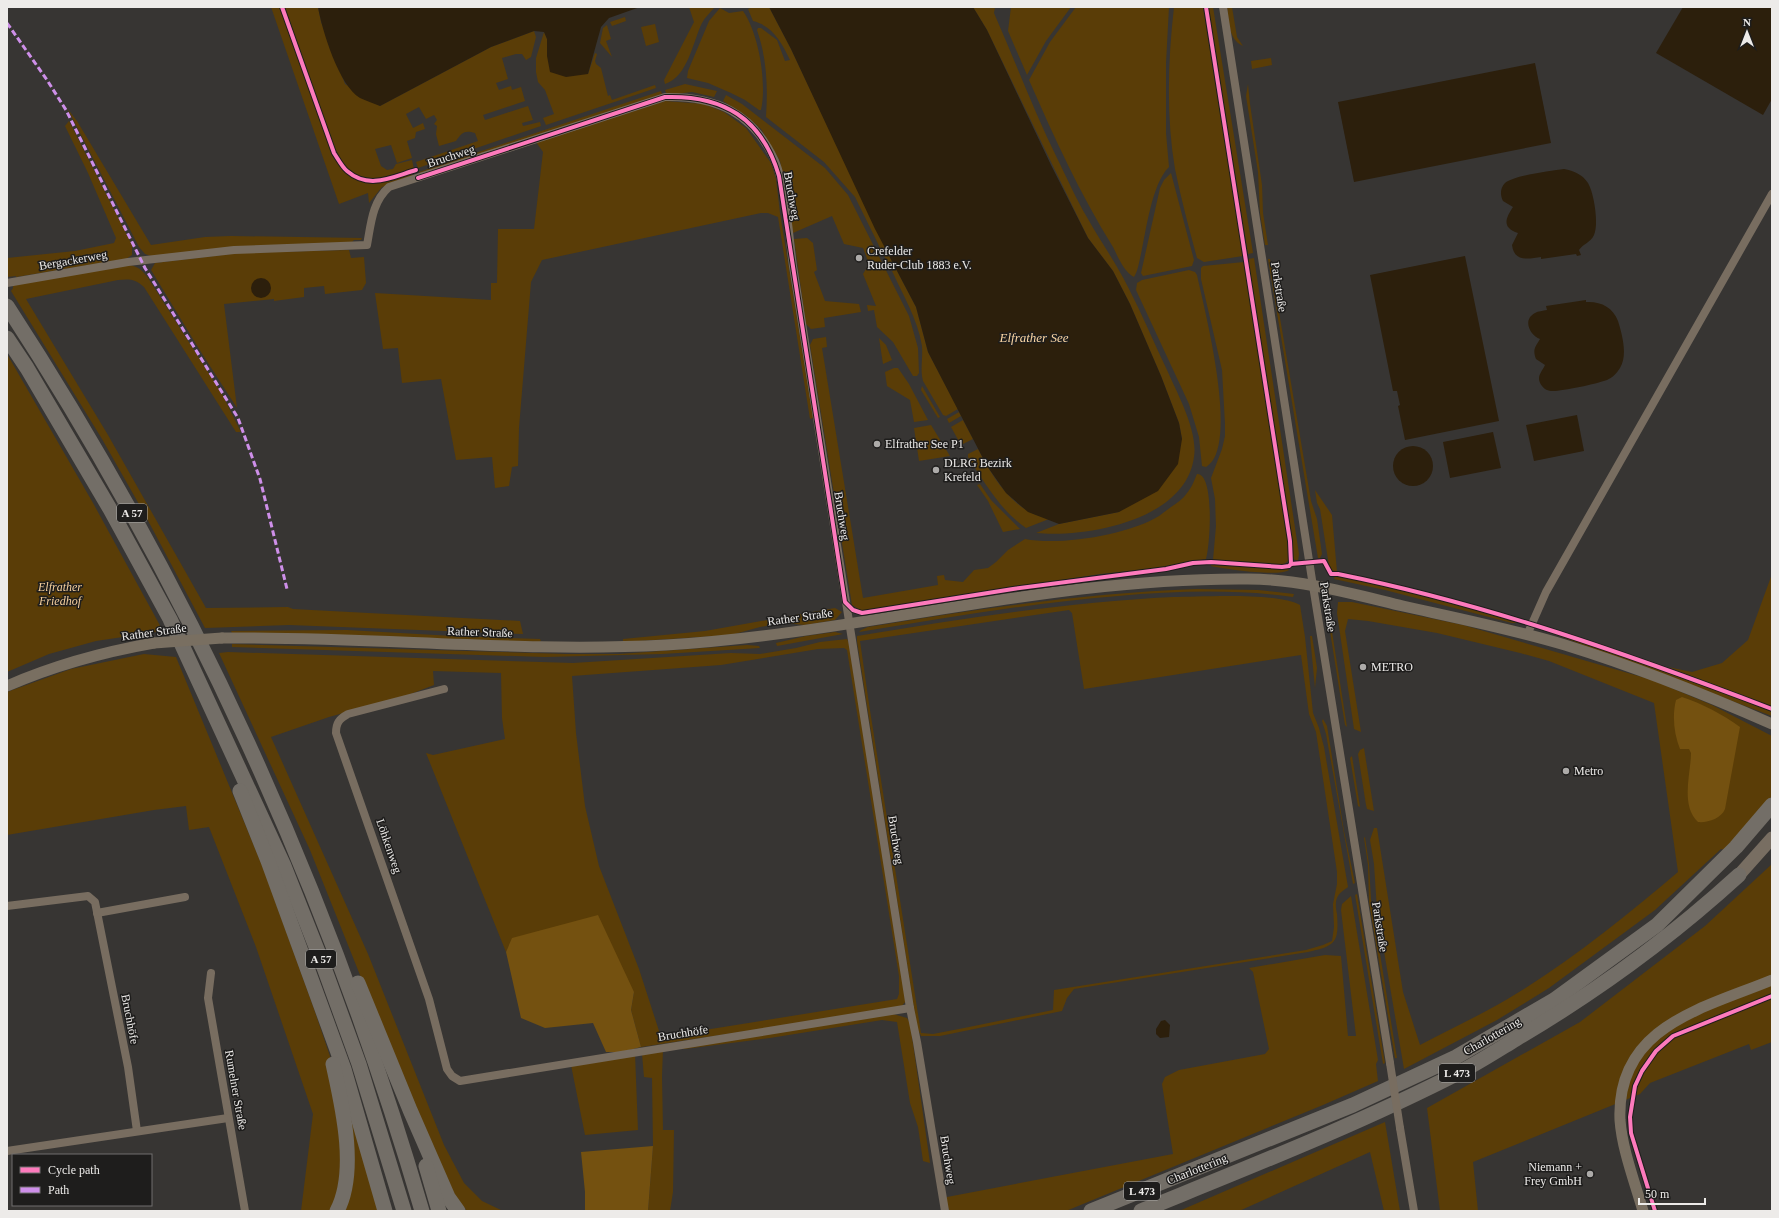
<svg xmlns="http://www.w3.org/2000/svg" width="1779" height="1218" viewBox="0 0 1779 1218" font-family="Georgia,serif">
	<rect width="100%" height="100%" fill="#373533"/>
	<g fill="#5a3d07" fill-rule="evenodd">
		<path d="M271 7H318L321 22 345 84 380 106 491 47 534 31 536 37 531 57 526 60 522 54H516L502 58 508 79 496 83 499 90 511 86 512 90 521 87 525 101 483 115 485 120 528 106 533 120 522 123 523 126 540 122 541 126 418 168 416 162 478 141 475 133C465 130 462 132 456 141L439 146 436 134 437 126 434 124 437 120 434 115 426 119 419 107 406 114 413 128 423 123 425 129 416 132 415 138 407 141 412 158 397 163 391 145 375 149 381 166 387 170 393 169 396 164 412 160 414 169 380 178V182L412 174 413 178 382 187 369 203 368 193 339 204Z"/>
		<path d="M689 7 714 8C710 13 705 17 702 23 693 41 688 77 665 84L664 80 694 22Z"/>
		<path d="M753 7H769L791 49 894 266 890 268 855 197 824 162 766 117C768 87 767 59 757 30L758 28H761L777 40 785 61 790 60C782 43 773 26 753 21L748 9Z"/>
		<path d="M973 7H995L994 13C1015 61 1034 111 1057 158 1067 178 1076 199 1088 219 1101 242 1116 263 1128 287 1142 314 1154 343 1167 370 1178 395 1198 431 1194 457 1186 520 1087 538 1036 533L1059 524 1119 512 1182 439 1179 423 1161 376 1130 304 1113 271 1088 238 987 30Z"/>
		<polygon points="1011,7 1071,7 1046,41 1027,75 1008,31"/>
		<path d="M1076 7H1169L1166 63V133L1169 167C1152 183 1146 231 1141 254 1139 262 1138 271 1134 277 1124 272 1118 257 1113 247 1080 194 1054 137 1029 80L1050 42Z"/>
		<path d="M1174 7H1203L1243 256 1204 262 1197 258C1189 228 1181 199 1175 169 1166 116 1168 60 1174 7Z"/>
		<polygon points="1208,7 1213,7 1253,253 1248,254"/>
		<path d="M1227 7H1232L1237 37 1243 46C1228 39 1229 21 1227 7Z"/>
		<path d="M720 8 729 13 743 11C759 34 767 83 761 110H759L745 100 731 93 708 83 687 78 688 71 709 21Z"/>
		<polygon points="625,17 626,21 612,26 610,22"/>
		<polygon points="655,24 659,42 646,46 641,27"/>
		<polygon points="607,25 611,39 606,41 612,57 600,43 603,28"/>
		<polygon points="544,32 547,39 588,74 595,53 597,54 595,61 596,64 601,68 608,96 610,95 612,100 655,85 656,88 546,125 543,118 554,114 545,90 538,82 536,72 536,58"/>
		<polygon points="1271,58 1272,65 1252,69 1251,61"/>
		<polygon points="685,84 717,91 714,97 692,92 667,95 665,90"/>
		<polygon points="1248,84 1250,104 1262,185 1263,213 1268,245 1265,245 1260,213 1258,172 1246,96"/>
		<polygon points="661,91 662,94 420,175 419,172"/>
		<polygon points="726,95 742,104 825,168 848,195 909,316 918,348 919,373 917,376 913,376 893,342 877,327 874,310 868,311 867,305 876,306 863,274 869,264 863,248 844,244 832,216 793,233 780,161 761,129 745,115 723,101"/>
		<polygon points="665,101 704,104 724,112 746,128 771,163 776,179 780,213 813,418 810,419 778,217 768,213 761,213 542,260 531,282 519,428 518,466 512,467 509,486 495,488 492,457 456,460 441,379 402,383 398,348 383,349 375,293 491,300 491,283 497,283 498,229 534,229 543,152 536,142"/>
		<polygon points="67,108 77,121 151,245 205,237 231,236 362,238 361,240 354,240 351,243 151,256 145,254 139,247"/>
		<polygon points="69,121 132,245 132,255 126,259 16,277 16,276 7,277 7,258 75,251 114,243 116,238 88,173 65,126"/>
		<polygon points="1171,173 1194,260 1192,266 1143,276 1141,273 1160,188 1164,180"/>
		<polygon points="807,238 813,243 817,270 814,272 825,301 859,304 861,312 824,318 825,327 811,329 806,324 794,239"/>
		<polygon points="349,250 351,258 364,257 366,283 362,290 325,294 324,286 304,288 304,297 274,301 274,299 224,304 237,408 199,349 151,270 155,263 239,253"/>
		<polygon points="1254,258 1299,554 1298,561 1293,559 1293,548 1248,259"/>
		<polygon points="1268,259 1270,259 1311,501 1317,519 1322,554 1320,558 1318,558"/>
		<polygon points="1244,262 1288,538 1288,561 1283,565 1213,560 1216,526 1215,499 1211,478 1222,449 1225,436 1225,424 1222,370 1201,279 1201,268 1203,266"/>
		<path d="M130 265C140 267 145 273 150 281L222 394 241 432H236L144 287C135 279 130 279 118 280L26 299 108 435 206 608 288 607 293 609 520 621 523 634 289 625 205 628 144 513 102 439 11 291 13 288V285Z"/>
		<path d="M896 269 916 307 928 352 958 409 946 416 943 415 923 381C920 370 923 358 922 346 918 320 903 295 892 271Z"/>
		<path d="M1189 270 1195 272 1197 275C1204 308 1241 448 1206 467L1202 466 1199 437 1189 404 1136 290 1137 283 1142 280Z"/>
		<path d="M826 337 827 347 822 348 863 598 938 585 937 576 944 575 945 580 963 582 974 570 988 568 996 562 1008 550 1025 539C1060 546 1128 535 1159 516 1163 513 1167 510 1171 507 1177 503 1183 499 1187 493 1192 487 1194 481 1197 474 1215 473 1210 547 1206 559L1167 567 1100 574 862 611 852 605 810 345 813 339Z"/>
		<polygon points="879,338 886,345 892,360 883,364"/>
		<polygon points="7,354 93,503 163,631 96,641 49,654 7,672"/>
		<polygon points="894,368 898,368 909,384 928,420 914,422 910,400 887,386 885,372"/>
		<polygon points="922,386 940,417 938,418 921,390"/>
		<polygon points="959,412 961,416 949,423 947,419"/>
		<polygon points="963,420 973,439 961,445 951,427"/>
		<polygon points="931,425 950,456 919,461 914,428"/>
		<path d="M978 449C990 472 1005 498 1028 511 1034 515 1042 516 1049 519L1026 528C1000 510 985 483 968 457V454Z"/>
		<polygon points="980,484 991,500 1020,529 1003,532 988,501 977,485"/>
		<polygon points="1315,490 1332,515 1337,572 1331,570 1329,566 1320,509 1317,503"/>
		<path d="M1211 564 1288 569 1289 570C1278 577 1226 569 1211 566Z"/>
		<polygon points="1772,574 1772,707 1668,667 1692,672 1722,663 1748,640"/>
		<polygon points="1338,575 1392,587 1509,618 1521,623 1512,623 1385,590 1334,579 1335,576"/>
		<path d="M1197 589 1258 590 1294 594 1293 597C1235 589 1176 591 1118 596 1031 603 945 618 859 632L861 630 868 627C978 609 1085 593 1197 589Z"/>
		<path d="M1173 597C1200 597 1279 592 1300 605L1305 637 1313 713 1319 728 1324 747 1348 887C1344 890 1339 893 1337 898 1335 903 1336 909 1337 914 1339 942 1336 946 1308 952L1074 989 1067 998 1062 1011 940 1036H921L917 1028 857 641V636C962 619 1067 602 1173 597ZM1069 610 1072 613 1084 689 1301 655 1309 714 1316 732 1337 872V884L1333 904 1334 927 1332 941 1323 945 1306 950 1054 990 1053 1010 964 1028 933 1034 921 1033 869 704 860 641Z"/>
		<path d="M1338 602H1352L1463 625 1652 680 1712 705 1772 736V796L1725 850 1721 849 1655 910 1549 988 1497 1020 1404 1069 1377 910 1374 864 1370 840 1374 828H1377L1403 992 1420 1045C1442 1033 1466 1022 1488 1010 1556 973 1619 922 1678 872L1654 703 1549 661 1520 653 1437 633 1368 621 1348 619 1345 631 1361 732 1354 729 1337 613Z"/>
		<polygon points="835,608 842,612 835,620 805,625 784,623 760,627 731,635 623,642 623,639 705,631"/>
		<polygon points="1328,619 1330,619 1347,727 1345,725"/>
		<polygon points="347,630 453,636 540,639 541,641 539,642 232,633 231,631"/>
		<polygon points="1543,630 1686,677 1772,712 1772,716"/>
		<polygon points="835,632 843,634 777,646 776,643 806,636"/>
		<polygon points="1310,636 1312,636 1317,668 1315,688"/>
		<path d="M847 639 849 643 906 1001 900 1008 641 1047 631 1010 634 992 513 938 506 952 426 753 433 755 505 739 502 718 501 673 433 671 434 685 408 695 329 717 271 737 368 954 444 1145 464 1183 482 1201 503 1211H467L450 1189 378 1020 310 850 219 653 228 652 573 663 731 653 760 654 796 648 820 642ZM844 648 847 650 899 976V994L897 999 661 1037 639 969 599 866 585 806 576 733 572 676 721 665 818 649Z"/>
		<polygon points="232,644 566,654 619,654 747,645 759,646 760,648 662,654 545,657 232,647"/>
		<polygon points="144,654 176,657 264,870 314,1009 375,1189 379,1211 301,1211 313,1114 256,947 209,827 189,830 186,806 154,810 7,835 7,692 71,669"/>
		<polygon points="1323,719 1327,726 1344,831 1355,883 1353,884 1326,734 1322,721"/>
		<polygon points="1364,748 1374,811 1367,809 1366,805 1358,754 1360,750"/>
		<polygon points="1352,756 1360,807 1358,806 1350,758"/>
		<polygon points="1365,837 1369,864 1371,899 1397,1058 1395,1058 1369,902 1368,865 1364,838"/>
		<polygon points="1772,864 1772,1042 1751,1050 1749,1044 1650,1083 1640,1094 1473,1162 1478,1211 1440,1211 1427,1108 1580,1022 1705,926"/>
		<polygon points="1357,894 1385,1063 1383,1064 1355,895"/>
		<polygon points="1351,896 1378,1060 1376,1064 1378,1081 1323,1105 1066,1211 949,1210 946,1203 947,1197 1173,1154 1162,1084 1165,1077 1179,1070 1265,1054 1269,1049 1253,972 1249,968 1325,955 1341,956 1348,1036 1356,1036 1341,910 1342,904"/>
		<polygon points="893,1014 907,1018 910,1023 930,1163 923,1161 918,1127 910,1103 897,1022 882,1020 770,1038 685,1049 673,1048"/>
		<polygon points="663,1049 662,1076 663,1130 674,1130 673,1192 670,1211 648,1211 653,1146 652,1078 644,1077 642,1054"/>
		<polygon points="635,1054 638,1130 585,1135 571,1065"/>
		<polygon points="1385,1122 1400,1211 1384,1211 1370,1152 1239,1211 1179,1211"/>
	</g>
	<g fill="#745110">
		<path d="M1682 697C1703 704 1722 714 1740 727L1725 809C1721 819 1707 823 1698 822 1680 805 1691 773 1691 753L1689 749H1680C1674 734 1672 716 1676 700Z"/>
		<polygon points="598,915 634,992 631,1010 641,1047 622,1052 606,1052 593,1023 545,1028 521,1018 506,952 512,938"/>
		<polygon points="653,1146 648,1211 585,1211 585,1192 581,1152"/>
	</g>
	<g fill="#2c1f0c">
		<path d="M318 7H640L609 18 601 27 588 74 566 77 550 72 547 56V39L544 32 534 31 491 47 380 106C373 103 366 101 360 98 339 86 322 30 318 7Z"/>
		<polygon points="769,7 973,7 987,30 1051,165 1088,238 1113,271 1130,304 1161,376 1179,423 1182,439 1178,464 1158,491 1119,512 1059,524 1028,512 1006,493 987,466 928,352 916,307 875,229 791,49"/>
		<polygon points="1683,7 1772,7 1772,99 1763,115 1656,53"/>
		<polygon points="1535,63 1551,143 1354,182 1338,102"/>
		<path d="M1564 169C1574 171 1582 174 1588 183 1594 193 1599 224 1594 235 1591 242 1583 244 1579 250L1581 255 1577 256 1576 254 1541 259V257C1528 259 1514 262 1512 245L1518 233C1501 227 1506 218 1513 207L1503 201C1500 195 1500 188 1505 183 1515 175 1551 171 1564 169Z"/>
		<polygon points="1465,256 1499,421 1405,440 1398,406 1400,405 1397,391 1393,391 1370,275"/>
		<circle cx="261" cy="288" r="10"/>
		<path d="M1586 300V302C1600 301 1613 307 1618 321 1622 334 1628 355 1620 368 1617 373 1612 378 1607 380 1596 384 1563 391 1553 391 1548 391 1544 389 1542 386 1535 377 1542 372 1545 365L1536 359C1532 349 1536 346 1540 339 1530 335 1522 320 1535 313 1538 311 1543 311 1547 310L1546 306Z"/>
		<polygon points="1577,415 1584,451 1534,461 1526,425"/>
		<polygon points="1493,432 1501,468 1450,478 1443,442"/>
		<circle cx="1413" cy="466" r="20"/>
		<polygon points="1165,1020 1170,1025 1169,1037 1160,1038 1156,1034 1156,1029 1161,1021"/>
	</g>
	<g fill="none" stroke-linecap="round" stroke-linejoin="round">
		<g stroke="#786d60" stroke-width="8">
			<polyline points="1223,7 1313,586 1390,1063"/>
			<path d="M7 283 128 262 234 250 367 245C371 224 372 202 389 187L665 97C715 96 753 112 775 161 786 187 789 237 793 266L910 1008 917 1042 945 1211"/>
			<polyline points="1527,635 1546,592 1772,194"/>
			<path d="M444 689 348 714C339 719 336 723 336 733L429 999 447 1069 452 1076 460 1081 910 1008"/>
			<polyline points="7,906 88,896 95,902 128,1067 137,1131"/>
			<polyline points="97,913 185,897"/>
			<polyline points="211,973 208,998 245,1211"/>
			<polyline points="1400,1128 1414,1211"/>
			<polyline points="7,1151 228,1118"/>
		</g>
		<g stroke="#796f61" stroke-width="11">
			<path d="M222 638C370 636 518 653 666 645 861 633 1051 577 1248 579 1300 579 1353 594 1403 606 1457 618 1512 629 1565 645 1636 667 1704 694 1772 724"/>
			<path d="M7 686C55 665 103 652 154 643"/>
			<path d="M1643 1211C1635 1183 1622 1149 1620 1120 1616 1026 1704 1008 1772 980"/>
		</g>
		<polyline stroke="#786e62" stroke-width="13" points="1739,875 1772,838"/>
		<g stroke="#736e67" stroke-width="15">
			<path d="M7 306C189 585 329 891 422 1211"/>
			<polyline points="7,338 27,368 110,509 170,619 284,866 322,962 359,1064 404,1211"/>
			<polyline points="240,791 268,861 344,1069 385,1211"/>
			<polyline points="358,983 410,1110 448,1197 458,1211"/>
			<path d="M333 1064C342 1105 358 1171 337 1211"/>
			<polyline points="426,1166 439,1211"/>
			<polyline points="1091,1211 1353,1105 1456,1057 1554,1000 1657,925 1736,847 1772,805"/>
			<path d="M1141 1211C1249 1167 1359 1124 1462 1071 1481 1061 1498 1050 1516 1039 1596 992 1670 938 1739 875"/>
		</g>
		<polyline stroke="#786d60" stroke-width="8" points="1390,1063 1400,1128"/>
		<polyline stroke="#796f61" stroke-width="11" points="154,643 222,638"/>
		<polyline stroke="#ce8fe9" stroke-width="3" stroke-dasharray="6 3" stroke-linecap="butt" points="7,23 47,80 66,110 145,268 238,418 260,479 287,589"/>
		<g stroke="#1e1d1c" stroke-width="6">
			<g id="cycleway">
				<path d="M282 7 334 153C338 159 342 167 347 171 369 190 392 177 416 170"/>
				<polyline points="1206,7 1290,541 1291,564"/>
				<path d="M418 178 665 97C723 95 762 118 779 176L845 602 853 610 862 613 1013 589 1166 569 1193 563 1211 562 1282 567 1289 566 1291 564 1324 561 1331 574H1338C1487 604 1630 655 1772 709"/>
				<polyline points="1655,1211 1631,1133 1630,1117 1635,1086 1642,1071 1656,1051 1673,1036 1772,996"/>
			</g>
		</g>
		<use href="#cycleway" stroke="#fd7abc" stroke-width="4"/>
	</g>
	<g fill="#adaba9" stroke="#1e1d1c" stroke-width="1.5">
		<circle cx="859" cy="258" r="4"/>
		<circle cx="877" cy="444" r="4"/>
		<circle cx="936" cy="470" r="4"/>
		<circle cx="1363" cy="667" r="4"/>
		<circle cx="1566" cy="771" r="4"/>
		<circle cx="1590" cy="1174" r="4"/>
	</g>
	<g text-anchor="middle" stroke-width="3" stroke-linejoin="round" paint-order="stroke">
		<g fill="#1e1d1c" stroke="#afadac" stroke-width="1">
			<rect x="117" y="504" width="30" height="18" rx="3"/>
			<rect x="306" y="950" width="30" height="18" rx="3"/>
			<rect x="1439" y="1064" width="36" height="18" rx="3"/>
			<rect x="1124" y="1182" width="36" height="18" rx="3"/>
		</g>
		<g font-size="11" font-weight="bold" fill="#edebe9">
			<text x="132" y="517">A 57</text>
			<text x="321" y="963">A 57</text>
			<text x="1457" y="1077">L 473</text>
			<text x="1142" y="1195">L 473</text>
		</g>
		<g font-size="12" fill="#edebe9" stroke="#1e1d1c">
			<text transform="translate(451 156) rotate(-18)" y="4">Bruchweg</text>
			<text transform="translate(792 196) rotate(80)" y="4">Bruchweg</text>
			<text transform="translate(73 260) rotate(-10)" y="4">Bergackerweg</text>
			<text transform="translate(1279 287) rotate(81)" y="4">Parkstraße</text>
			<text transform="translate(842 516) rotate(81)" y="4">Bruchweg</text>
			<text transform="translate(1328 607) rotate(81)" y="4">Parkstraße</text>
			<text transform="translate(800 617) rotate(-8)" y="4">Rather Straße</text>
			<text transform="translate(154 632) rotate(-8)" y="4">Rather Straße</text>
			<text transform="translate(480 632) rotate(2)" y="4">Rather Straße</text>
			<text transform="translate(896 840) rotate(81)" y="4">Bruchweg</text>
			<text transform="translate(389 846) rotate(71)" y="4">Löhkenweg</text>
			<text transform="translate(1380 927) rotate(81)" y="4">Parkstraße</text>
			<text transform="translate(130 1019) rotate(79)" y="4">Bruchhöfe</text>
			<text transform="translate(683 1033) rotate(-9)" y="4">Bruchhöfe</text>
			<text transform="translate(1492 1036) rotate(-30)" y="4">Charlottering</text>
			<text transform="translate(236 1090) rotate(80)" y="4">Rumelner Straße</text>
			<text transform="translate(948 1160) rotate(81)" y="4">Bruchweg</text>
			<text transform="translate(1197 1169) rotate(-22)" y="4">Charlottering</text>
		</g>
		<g font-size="12" fill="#edebe9" stroke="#1e1d1c" text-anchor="start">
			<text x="867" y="255">Crefelder<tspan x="867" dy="14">Ruder-Club 1883 e.V.</tspan></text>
			<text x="885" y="448">Elfrather See P1</text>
			<text x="944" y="467">DLRG Bezirk<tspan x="944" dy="14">Krefeld</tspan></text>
			<text x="1371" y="671">METRO</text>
			<text x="1574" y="775">Metro</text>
			<text x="1582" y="1171" text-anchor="end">Niemann +<tspan x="1582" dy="14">Frey GmbH</tspan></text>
		</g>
		<g font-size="12" font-style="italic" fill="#f6d09e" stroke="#1e1d1c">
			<text x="60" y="591">Elfrather<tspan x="60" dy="14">Friedhof</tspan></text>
		</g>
		<g font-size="13" font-style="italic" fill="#fad5a3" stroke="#1e1d1c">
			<text x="1034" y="342">Elfrather See</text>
		</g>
	</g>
	<rect width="1779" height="1218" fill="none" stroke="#edebe9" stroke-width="16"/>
	<rect x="12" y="1154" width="140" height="52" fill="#1e1d1c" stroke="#716f6e"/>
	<rect x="20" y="1167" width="20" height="6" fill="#fd7abc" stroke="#716f6e"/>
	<text x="48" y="1174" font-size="12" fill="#edebe9">Cycle path</text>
	<rect x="20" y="1187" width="20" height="6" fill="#ce8fe9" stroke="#716f6e"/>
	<text x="48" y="1194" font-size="12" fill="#edebe9">Path</text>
	<g transform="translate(1747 32)" stroke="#1e1d1c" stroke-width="3" paint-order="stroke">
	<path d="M0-3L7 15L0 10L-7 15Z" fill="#edebe9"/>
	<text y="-6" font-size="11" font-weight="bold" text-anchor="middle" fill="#edebe9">N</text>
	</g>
	<path d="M1639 1198v6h66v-6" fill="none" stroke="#edebe9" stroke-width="2"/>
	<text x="1645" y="1198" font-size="12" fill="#edebe9" stroke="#1e1d1c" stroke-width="3" paint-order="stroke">50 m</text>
</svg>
